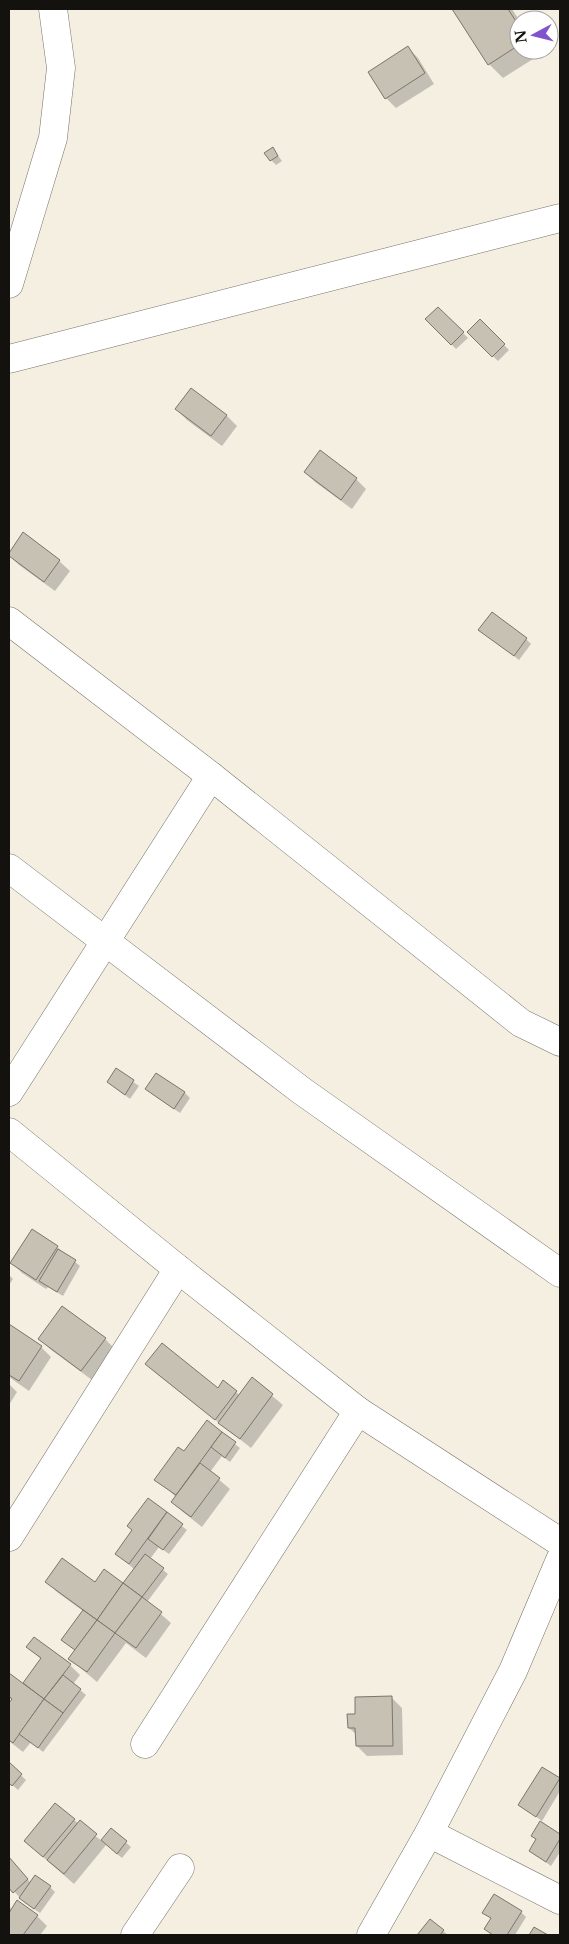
<svg xmlns="http://www.w3.org/2000/svg" width="569" height="1944" viewBox="0 0 569 1944" font-family="'Libre Baskerville',serif">
	<rect width="100%" height="100%" fill="#f5efe2"/>
	<g fill="#0003">
		<polygon points="453,9 512,9 519,20 519,50 538,50 541,54 503,78 489,64"/>
		<polygon points="408,48 418,58 434,84 396,108 386,98 370,73"/>
		<polygon points="273,149 282,161 276,165 271,160"/>
		<polygon points="438,308 468,338 456,349 427,319"/>
		<polygon points="480,321 509,350 498,361 468,332"/>
		<polygon points="191,390 227,416 237,426 222,446 187,420 176,409"/>
		<polygon points="305,472 356,479 366,489 352,509 315,482"/>
		<polygon points="23,534 59,561 70,571 55,591 19,565 9,555"/>
		<polygon points="480,630 526,639 531,644 519,660"/>
		<polygon points="116,1070 139,1086 130,1099 108,1082"/>
		<polygon points="185,1093 190,1098 180,1113 152,1094"/>
		<polygon points="57,1247 80,1266 63,1296 48,1287 46,1289 22,1273 12,1263"/>
		<polygon points="9,1275 13,1279 9,1285"/>
		<polygon points="9,1326 41,1347 51,1357 29,1391 9,1377"/>
		<polygon points="40,1339 105,1339 115,1349 92,1380 50,1349"/>
		<polygon points="147,1364 218,1390 236,1392 240,1396 252,1379 283,1405 251,1448 157,1374"/>
		<polygon points="9,1384 17,1392 9,1405"/>
		<polygon points="207,1422 240,1448 230,1462 222,1456 210,1472 230,1489 202,1527 183,1512 172,1502 176,1497 156,1479 184,1453"/>
		<polygon points="148,1500 187,1530 169,1554 159,1547 150,1559 168,1574 147,1602 171,1623 146,1658 126,1643 97,1682 70,1659 76,1651 67,1644 83,1611 57,1592 47,1582 123,1586 135,1570 116,1553 133,1531"/>
		<polygon points="28,1647 70,1665 80,1675 73,1684 86,1695 43,1752 31,1742 23,1752 9,1741 9,1705 12,1700 9,1698 9,1675 23,1685 42,1660"/>
		<polygon points="392,1698 402,1708 403,1755 367,1756 357,1746 357,1735 349,1728 357,1716"/>
		<polygon points="9,1764 26,1780 18,1790 9,1782"/>
		<polygon points="543,1769 560,1780 560,1791 542,1821 520,1805"/>
		<polygon points="74,1820 102,1841 111,1830 131,1847 122,1858 106,1845 74,1884 36,1851"/>
		<polygon points="541,1823 560,1835 560,1852 551,1866 530,1851 537,1840"/>
		<polygon points="9,1859 31,1883 50,1887 55,1892 40,1913 25,1903 9,1886"/>
		<polygon points="9,1906 12,1910 37,1916 47,1926 40,1935 9,1935"/>
		<polygon points="521,1912 526,1917 515,1935 492,1935 486,1929 492,1920 484,1913"/>
		<polygon points="430,1920 443,1931 448,1935 419,1935"/>
	</g>
	<g fill="#c7c1b4" stroke="#7b756a">
		<polygon points="452,9 508,9 519,26 519,45 488,65"/>
		<polygon points="408,46 425,73 385,99 368,72"/>
		<polygon points="273,147 278,156 270,161 264,153"/>
		<polygon points="438,307 464,332 451,345 425,319"/>
		<polygon points="480,319 505,344 492,357 467,332"/>
		<polygon points="191,388 227,415 211,436 175,409"/>
		<polygon points="320,450 357,478 341,500 304,472"/>
		<polygon points="23,532 60,560 44,582 9,556 9,553"/>
		<polygon points="492,612 527,638 514,656 478,630"/>
		<polygon points="116,1068 134,1080 125,1095 107,1082"/>
		<polygon points="156,1073 185,1092 174,1109 145,1089"/>
		<polygon points="32,1229 58,1246 36,1280 10,1263"/>
		<polygon points="58,1249 76,1260 57,1292 39,1281"/>
		<polygon points="62,1306 106,1338 81,1371 38,1339"/>
		<polygon points="9,1324 42,1346 19,1381 9,1375"/>
		<polygon points="162,1343 218,1388 223,1380 237,1391 215,1420 145,1364"/>
		<polygon points="252,1377 273,1394 240,1439 218,1423"/>
		<polygon points="207,1420 222,1432 176,1495 154,1480 178,1447 184,1451"/>
		<polygon points="222,1432 236,1442 225,1458 211,1447"/>
		<polygon points="200,1463 220,1478 191,1517 171,1502"/>
		<polygon points="148,1498 167,1512 129,1564 115,1554 132,1530 127,1526"/>
		<polygon points="167,1512 183,1524 163,1550 148,1539"/>
		<polygon points="145,1554 164,1568 142,1597 123,1583"/>
		<polygon points="62,1558 95,1582 104,1569 123,1583 97,1620 45,1582"/>
		<polygon points="123,1583 142,1597 115,1633 97,1620"/>
		<polygon points="142,1597 162,1612 136,1648 115,1633"/>
		<polygon points="83,1610 97,1620 75,1650 61,1640"/>
		<polygon points="97,1620 115,1633 87,1672 68,1659"/>
		<polygon points="34,1637 71,1664 44,1699 23,1683 41,1658 26,1647"/>
		<polygon points="9,1673 44,1699 13,1743 9,1740 9,1703 12,1699 9,1696"/>
		<polygon points="63,1675 81,1689 63,1713 44,1699"/>
		<polygon points="392,1696 393,1746 356,1746 355,1728 348,1728 347,1714 355,1714 355,1697"/>
		<polygon points="44,1699 63,1713 38,1748 19,1734"/>
		<polygon points="9,1762 22,1774 12,1786 9,1783"/>
		<polygon points="542,1767 560,1778 536,1817 518,1805"/>
		<polygon points="55,1803 75,1819 43,1857 24,1841"/>
		<polygon points="80,1820 97,1834 64,1874 47,1860"/>
		<polygon points="540,1821 560,1834 560,1839 546,1862 529,1851 536,1839 531,1836"/>
		<polygon points="111,1828 127,1841 117,1854 101,1840"/>
		<polygon points="9,1857 28,1879 13,1893 9,1888"/>
		<polygon points="35,1875 51,1886 34,1909 19,1898"/>
		<polygon points="494,1894 522,1911 507,1935 493,1935 484,1929 491,1918 482,1913"/>
		<polygon points="17,1900 38,1915 23,1935 9,1935 9,1913"/>
		<polygon points="430,1919 444,1930 440,1935 417,1935"/>
		<polygon points="534,1927 548,1935 529,1935"/>
	</g>
	<g fill="none" stroke-linecap="round" stroke-linejoin="round">
		<g stroke="#797368" stroke-width="29">
			<g id="minor">
				<polyline points="9,284 53,138 61,68 53,9"/>
				<polyline points="9,359 560,218"/>
				<polyline points="9,621 211,776 521,1023 560,1042"/>
				<polyline points="9,868 302,1091 560,1273"/>
				<polyline points="9,1092 211,776"/>
				<polyline points="9,1132 178,1269 358,1411 560,1542"/>
				<polyline points="9,1537 178,1269"/>
				<polyline points="145,1744 358,1411"/>
				<polyline points="429,1833 560,1900"/>
				<polyline points="135,1935 180,1868"/>
				<polyline points="371,1935 429,1833 513,1671 560,1560"/>
			</g>
		</g>
		<use href="#minor" stroke="#fff" stroke-width="28"/>
	</g>
	<rect width="569" height="1944" fill="none" stroke="#14120e" stroke-width="20"/>
	<g transform="translate(534 35) rotate(263)"><circle r="24" fill="#ffffff" stroke="#a1a09f"/>
	<path d="M0-4L9 19L0 12L-9 19Z" fill="#8154cd"/>
	<text y="-8" font-size="14" font-weight="bold" text-anchor="middle" fill="#14120e">N</text>
	</g>
</svg>
